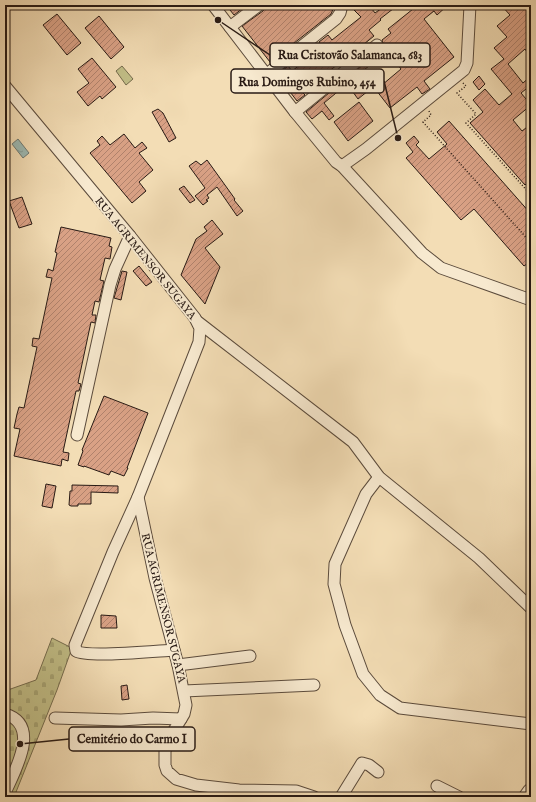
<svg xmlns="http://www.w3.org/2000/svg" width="536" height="802" viewBox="0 0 536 802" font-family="'IM FELL English',serif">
	<defs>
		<pattern id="cemetery-stones" width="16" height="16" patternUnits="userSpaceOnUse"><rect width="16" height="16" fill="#c2bf88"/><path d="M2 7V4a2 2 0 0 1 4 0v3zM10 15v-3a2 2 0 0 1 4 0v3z" fill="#a7a474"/></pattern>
		<pattern id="water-ripples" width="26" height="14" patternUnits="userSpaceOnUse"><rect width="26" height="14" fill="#9dbab4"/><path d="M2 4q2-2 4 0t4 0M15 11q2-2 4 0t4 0" fill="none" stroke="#879f9a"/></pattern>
		<pattern id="building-hatch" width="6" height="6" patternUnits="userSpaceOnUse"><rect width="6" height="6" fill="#d9a185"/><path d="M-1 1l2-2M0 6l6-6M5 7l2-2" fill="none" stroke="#b0826c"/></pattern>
	</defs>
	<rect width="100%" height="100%" fill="#f3ddb5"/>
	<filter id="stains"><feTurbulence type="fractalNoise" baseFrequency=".005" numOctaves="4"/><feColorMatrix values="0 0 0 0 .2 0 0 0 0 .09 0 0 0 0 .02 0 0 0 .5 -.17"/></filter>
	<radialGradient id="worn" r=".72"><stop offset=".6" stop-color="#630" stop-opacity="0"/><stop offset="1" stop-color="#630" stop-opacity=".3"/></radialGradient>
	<polygon fill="#c2bf88" stroke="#756c4e" points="122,66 133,79 126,85 116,71"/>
	<polygon fill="url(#cemetery-stones)" stroke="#756c4e" points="52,638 72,648 57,690 14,797 5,797 5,691 36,680"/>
	<polygon fill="url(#water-ripples)" stroke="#6e7a74" points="18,139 29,153 23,158 12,144"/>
	<g fill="url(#building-hatch)" stroke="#281a14">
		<polygon points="226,5 247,5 234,15"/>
		<polygon points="266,5 335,5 331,14 270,62 242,26 263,11"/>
		<polygon points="352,5 369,5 375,13 386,5 398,5 380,19 381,20 369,30 374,36 343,61 344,63 339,67 337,65 302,92 305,95 297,101 277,75 288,66 292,71 323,47 319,42 328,35 332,40 361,17 353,9"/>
		<polygon points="418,5 448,5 437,15 434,11 424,19 454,57 424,81 430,89 422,94 417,87 390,108 376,90 401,69 388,52 361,72 373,87 358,99 347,84 324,103 334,116 329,120 322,111 312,119 306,112 381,50 384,47 382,40 391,33 388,29"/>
		<polygon points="501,5 513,5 517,10 523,5 531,15 531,48 527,52 525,49 508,64 523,83 531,76 531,85 521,93 531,105 513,120 522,131 531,124 531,179 525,185 470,123 483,112 473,100 485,89 499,105 512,94 491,69 504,59 494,48 507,37 497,26 510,15"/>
		<polygon points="57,14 81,43 67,55 43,25"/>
		<polygon points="99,16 124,47 111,59 85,28"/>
		<polygon points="92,58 116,87 102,99 100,96 88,106 77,92 89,83 78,69"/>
		<polygon points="479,76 485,84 479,90 473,82"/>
		<polygon points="359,102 373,121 348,141 334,122"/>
		<polygon points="158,109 163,113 176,138 169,142 152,112"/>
		<polygon points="449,121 531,214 531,261 524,266 474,209 461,220 406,158 413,152 406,143 414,136 419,142 416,145 429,159 447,144 437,132"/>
		<polygon points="124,134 135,148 142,142 147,148 139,153 153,170 139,182 146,191 132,203 90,153 100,145 97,141 102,136 110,145"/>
		<polygon points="207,160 235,199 234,200 243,211 237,216 217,187 207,195 209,198 206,200 208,201 203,205 195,196 205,188 189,166 196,161 201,165"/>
		<polygon points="184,186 195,200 190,203 179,189"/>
		<polygon points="22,197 32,224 19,228 9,201"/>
		<polygon points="212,220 223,234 205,248 220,267 205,304 181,275 196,239 207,231 204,227"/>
		<polygon points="61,227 111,238 109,246 112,247 110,259 105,258 100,280 104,281 99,302 95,301 92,315 96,315 95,323 91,322 78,383 81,384 79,391 76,391 63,452 69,453 68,461 62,459 61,466 14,456 20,429 14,428 17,414 19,407 24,408 37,347 32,346 33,338 39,339 52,278 46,277 48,269 53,271 57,253 55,252"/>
		<polygon points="139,266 152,282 146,286 133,271"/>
		<polygon points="122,271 127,272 121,300 114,298"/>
		<polygon points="104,396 148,413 127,468 128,468 124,476 111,471 109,475 84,466 84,467 78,465 83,451 82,450"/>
		<polygon points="46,484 56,486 52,508 42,506"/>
		<polygon points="72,485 118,486 118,493 91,492 91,504 78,504 78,506 71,506 69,505 70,491 72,491"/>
		<polygon points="101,615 116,616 117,628 101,628"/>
		<polygon points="127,685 129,699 122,700 121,686"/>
	</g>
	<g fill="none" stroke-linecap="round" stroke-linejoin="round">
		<g stroke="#5b4b3c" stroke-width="13">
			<g id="minor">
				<polyline points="213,5 295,112 336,162 342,166 422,253 441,268 531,300"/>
				<polyline points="230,27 259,5"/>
				<polyline points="267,74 336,19 340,13 342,5"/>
				<path d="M5 86 130 236 195 318 200 328 199 342 138 497 113 552 75 645 76 651C88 658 156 651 174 650"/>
				<polyline points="295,112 377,45"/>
				<polyline points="342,166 366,149 464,70 467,63 470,5"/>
				<polyline points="198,322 353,442 379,477 479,558 531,608"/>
				<polyline points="77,435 110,285 115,269 130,236"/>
				<polyline points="379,477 366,494 335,564 334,584 345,625 363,674 380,695 400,708 531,724"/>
				<polyline points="138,497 155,578 178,665 186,705 184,714 170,737 165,751 165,765 167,771 176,779 196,785 239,790 296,791 314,797"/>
				<polyline points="178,665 250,656"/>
				<polyline points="184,691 314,685"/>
				<path d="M5 714C42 725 14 772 5 793"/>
				<polyline points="55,718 121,720 153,718 181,719"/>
				<polyline points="437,786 459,797"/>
				<polyline points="341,797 362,763 369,765 378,772"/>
				<polyline points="524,797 529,790"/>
			</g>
		</g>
		<g stroke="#281a14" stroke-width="1.5" stroke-dasharray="1 2" stroke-linecap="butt">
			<polyline points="463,83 466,86 457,93 476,114 466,123 531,195"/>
			<polyline points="429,111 431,115 423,122 531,243"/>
		</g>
		<use href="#minor" stroke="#f7e9cf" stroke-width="11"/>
	</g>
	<g text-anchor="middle" stroke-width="3.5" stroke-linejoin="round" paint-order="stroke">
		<g font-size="11" fill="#281a14" stroke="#f7e9cf">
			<text transform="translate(146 258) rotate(51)" y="4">RUA AGRIMENSOR SUGAYA</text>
			<text transform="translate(164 608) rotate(76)" y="4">RUA AGRIMENSOR SUGAYA</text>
		</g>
	</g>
	<path fill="none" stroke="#281a14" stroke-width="1.5" d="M218 20L270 55M398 138L384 81M20 744L69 739"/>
	<g fill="#281a14" stroke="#f7e9cf" stroke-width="1.5">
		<circle cx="218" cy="20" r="4"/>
		<circle cx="398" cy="138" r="4"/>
		<circle cx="20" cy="744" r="4"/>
	</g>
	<g fill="#f7e9cf" stroke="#281a14" stroke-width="1.5">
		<rect x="270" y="43" width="160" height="24" rx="4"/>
		<rect x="231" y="69" width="153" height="24" rx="4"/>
		<rect x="69" y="727" width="126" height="24" rx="4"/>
	</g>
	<g font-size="12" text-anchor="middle" font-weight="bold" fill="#281a14">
		<text x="350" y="59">Rua Cristovão Salamanca, 683</text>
		<text x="307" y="86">Rua Domingos Rubino, 454</text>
		<text x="132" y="743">Cemitério do Carmo I</text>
	</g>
	<rect width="536" height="802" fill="none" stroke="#f3ddb5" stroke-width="20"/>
	<rect x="6" y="6" width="524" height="790" fill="none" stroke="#281a14" stroke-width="2"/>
	<rect x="10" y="10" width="516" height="782" fill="none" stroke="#281a14"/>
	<rect width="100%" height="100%" filter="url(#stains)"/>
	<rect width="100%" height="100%" fill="url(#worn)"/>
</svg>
